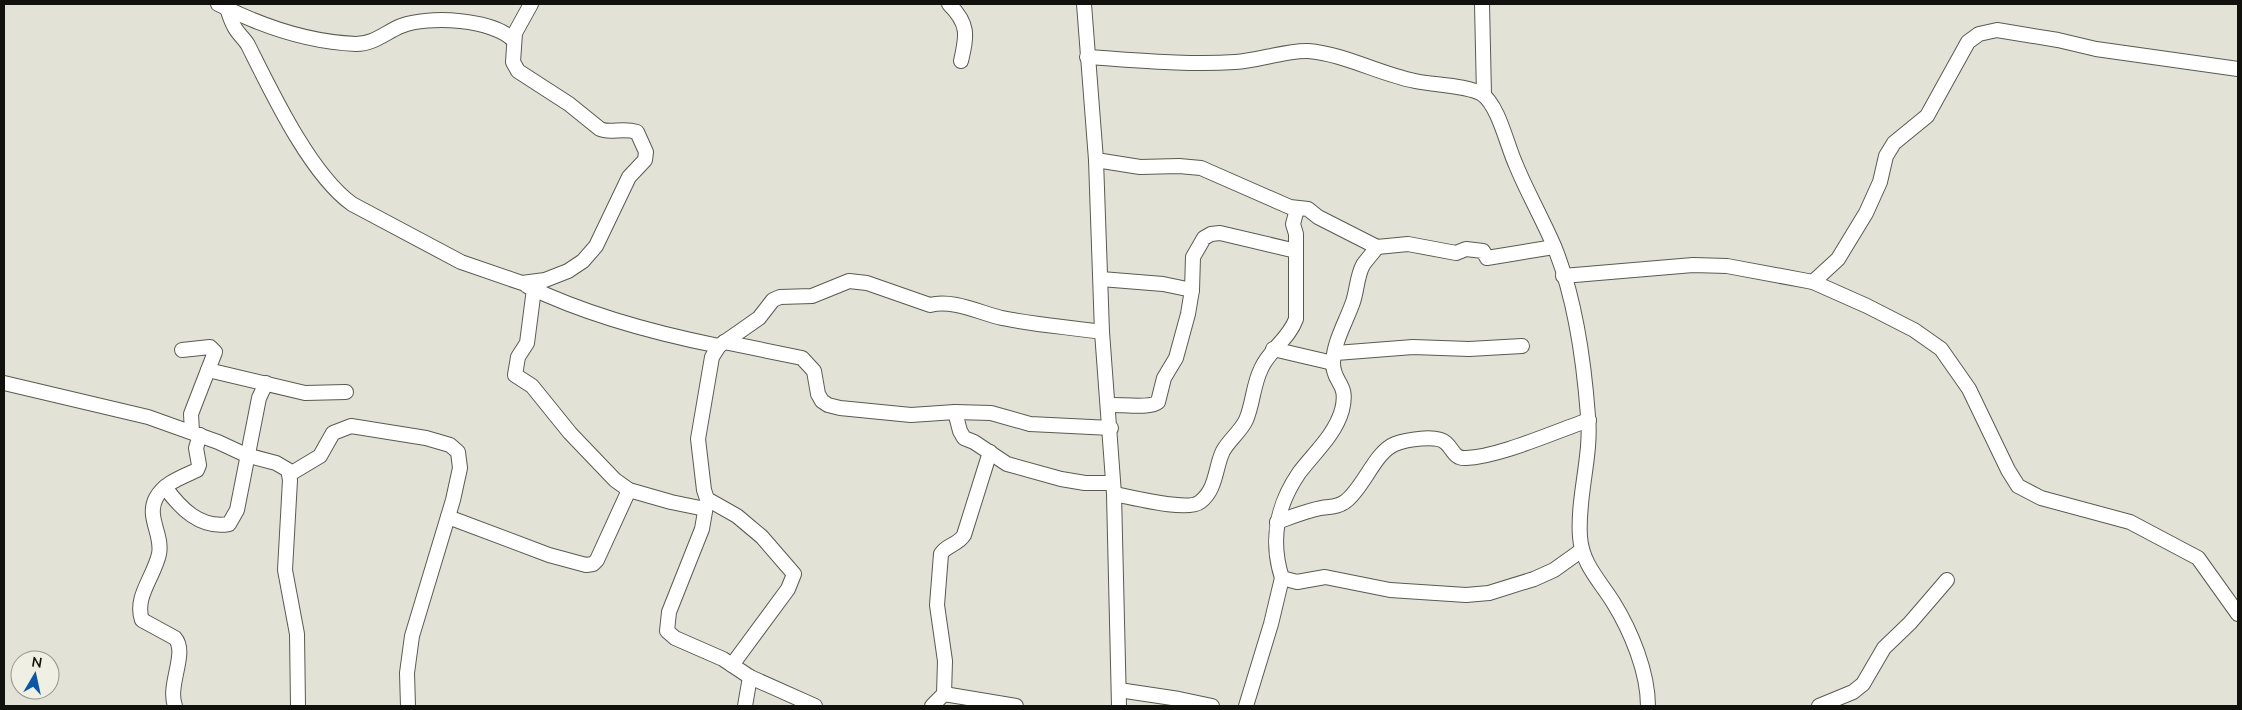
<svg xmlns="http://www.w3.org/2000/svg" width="2242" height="710" viewBox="0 0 2242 710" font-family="'Nunito Sans',sans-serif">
	<rect width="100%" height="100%" fill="#e2e2d7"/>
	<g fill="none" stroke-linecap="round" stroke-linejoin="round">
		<g stroke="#5a5a51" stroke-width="16">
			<g id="minor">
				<path d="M218 4C261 26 306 42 356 44 374 44 386 32 401 26 428 15 495 19 514 41"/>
				<path d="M949 4C969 24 967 35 961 61"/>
				<polyline points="1084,4 1096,160 1102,332 1114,494 1119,706"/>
				<polyline points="1482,4 1484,95"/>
				<path d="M227 8C229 14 231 21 234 26 237 33 244 38 248 45 271 91 310 174 352 204L461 262 522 283 545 280 568 271 583 261 596 246 629 177 645 160 646 152 637 132C622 127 611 134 600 129L569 104 518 71 513 62 515 33 531 4"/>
				<path d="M1087 57C1136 60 1186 65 1235 62 1258 61 1287 50 1308 51 1345 54 1379 74 1415 81 1433 85 1467 85 1482 94 1499 106 1507 146 1516 165 1527 192 1542 218 1554 246 1575 297 1584 362 1588 416 1592 456 1577 497 1580 537 1582 564 1600 581 1613 602 1631 631 1648 672 1648 706"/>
				<polyline points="1096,160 1140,167 1179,166 1201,168 1290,207 1308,209 1318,217 1377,247 1408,244 1456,253 1466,249 1483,251 1487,258 1554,247"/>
				<path d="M1377 247C1373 253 1367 259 1363 265 1357 276 1357 290 1353 302 1346 322 1334 341 1333 363 1333 384 1349 382 1342 410 1335 435 1314 453 1299 473 1277 505 1270 541 1282 578L1297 582 1325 577 1390 590 1466 595 1489 593 1534 579 1554 570 1582 550"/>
				<polyline points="1563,276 1693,265 1727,266 1813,282 1867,306 1914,330 1941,349 1969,389 2008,470 2018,486 2041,498 2130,522 2198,558 2238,614"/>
				<polyline points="1101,279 1163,284 1192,290"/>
				<polyline points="1813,282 1838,259 1866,213 1880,182 1886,156 1894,143 1927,116 1968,42 1979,34 1997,30 2058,40 2096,49 2238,69"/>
				<path d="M527 286C587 315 654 333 719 346"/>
				<polyline points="534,289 527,343 518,357 515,375 532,386 570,433 615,480 629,490 671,502 705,509"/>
				<polyline points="724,342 802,358 814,371 818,394 822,401 828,405 840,408 911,415 955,412 991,413 1030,424 1111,428"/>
				<polyline points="1273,349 1333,363"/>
				<polyline points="182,350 210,347 215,352 191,414 192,432"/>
				<polyline points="1336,353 1413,347 1469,349 1522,346"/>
				<polyline points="208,370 305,393 346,392"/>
				<polyline points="4,383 148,417 218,442 246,455 276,463 288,470 290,480 285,570 297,634 298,706"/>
				<path d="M1108 405C1120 404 1150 409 1158 402L1164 378 1176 358 1188 314 1192 290 1193 257 1204 238 1211 234 1220 233 1296 251"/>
				<polyline points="955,412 960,431 964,438 974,442 1007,464 1061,479 1085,483 1113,483"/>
				<polyline points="290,474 320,456 333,433 351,426 426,438 450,445 458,452 460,468 453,500 412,636 407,673 408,706"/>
				<path d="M165 487C180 508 200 529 229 524L237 510 259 398 266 383"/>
				<path d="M1114 494C1131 497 1187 512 1200 502 1217 489 1215 467 1223 451 1229 440 1241 431 1246 420 1253 404 1253 385 1261 369 1269 350 1289 339 1296 319V234L1293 224 1297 209"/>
				<polyline points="707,500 702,529 669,612 667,631 675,638 723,659 750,677 815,706"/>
				<polyline points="448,517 549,555 586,565 593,564 597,560 629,490"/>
				<path d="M1277 522C1291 517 1306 511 1321 508 1330 506 1337 508 1346 501 1364 487 1375 452 1395 444 1405 440 1437 434 1446 443 1453 449 1454 459 1466 458 1499 457 1556 431 1589 420"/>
				<path d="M732 665 788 589 794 574 762 537 737 516 707 499 704 490 698 439 712 357 719 346 759 318 773 300 780 297 812 296 849 281 867 283 930 305C953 299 980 313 1002 318 1035 325 1069 327 1102 332"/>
				<polyline points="1119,690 1179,699 1212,706"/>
				<polyline points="944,694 1016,706"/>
				<path d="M175 706C167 685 188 653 175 638L142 620C134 597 154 577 159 554 163 535 146 517 156 498 164 483 182 477 197 470L199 465 196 448 200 435"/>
				<polyline points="745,706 750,677"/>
				<path d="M932 706 944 694 945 661 937 605 941 554C946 545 958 545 964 535L990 452"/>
				<polyline points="1246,706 1271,624 1282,578"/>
				<polyline points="1819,706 1853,692 1863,684 1884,648 1910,623 1947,580"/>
			</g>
		</g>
		<use href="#minor" stroke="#fff" stroke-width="14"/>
	</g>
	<rect width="2242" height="710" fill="none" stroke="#11110d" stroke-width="10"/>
	<g transform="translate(35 675) rotate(9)"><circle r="24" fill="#efefe4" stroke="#96968e"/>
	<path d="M0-4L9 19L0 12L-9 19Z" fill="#0b56a5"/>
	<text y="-8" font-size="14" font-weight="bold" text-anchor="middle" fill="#11110d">N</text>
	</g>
</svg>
